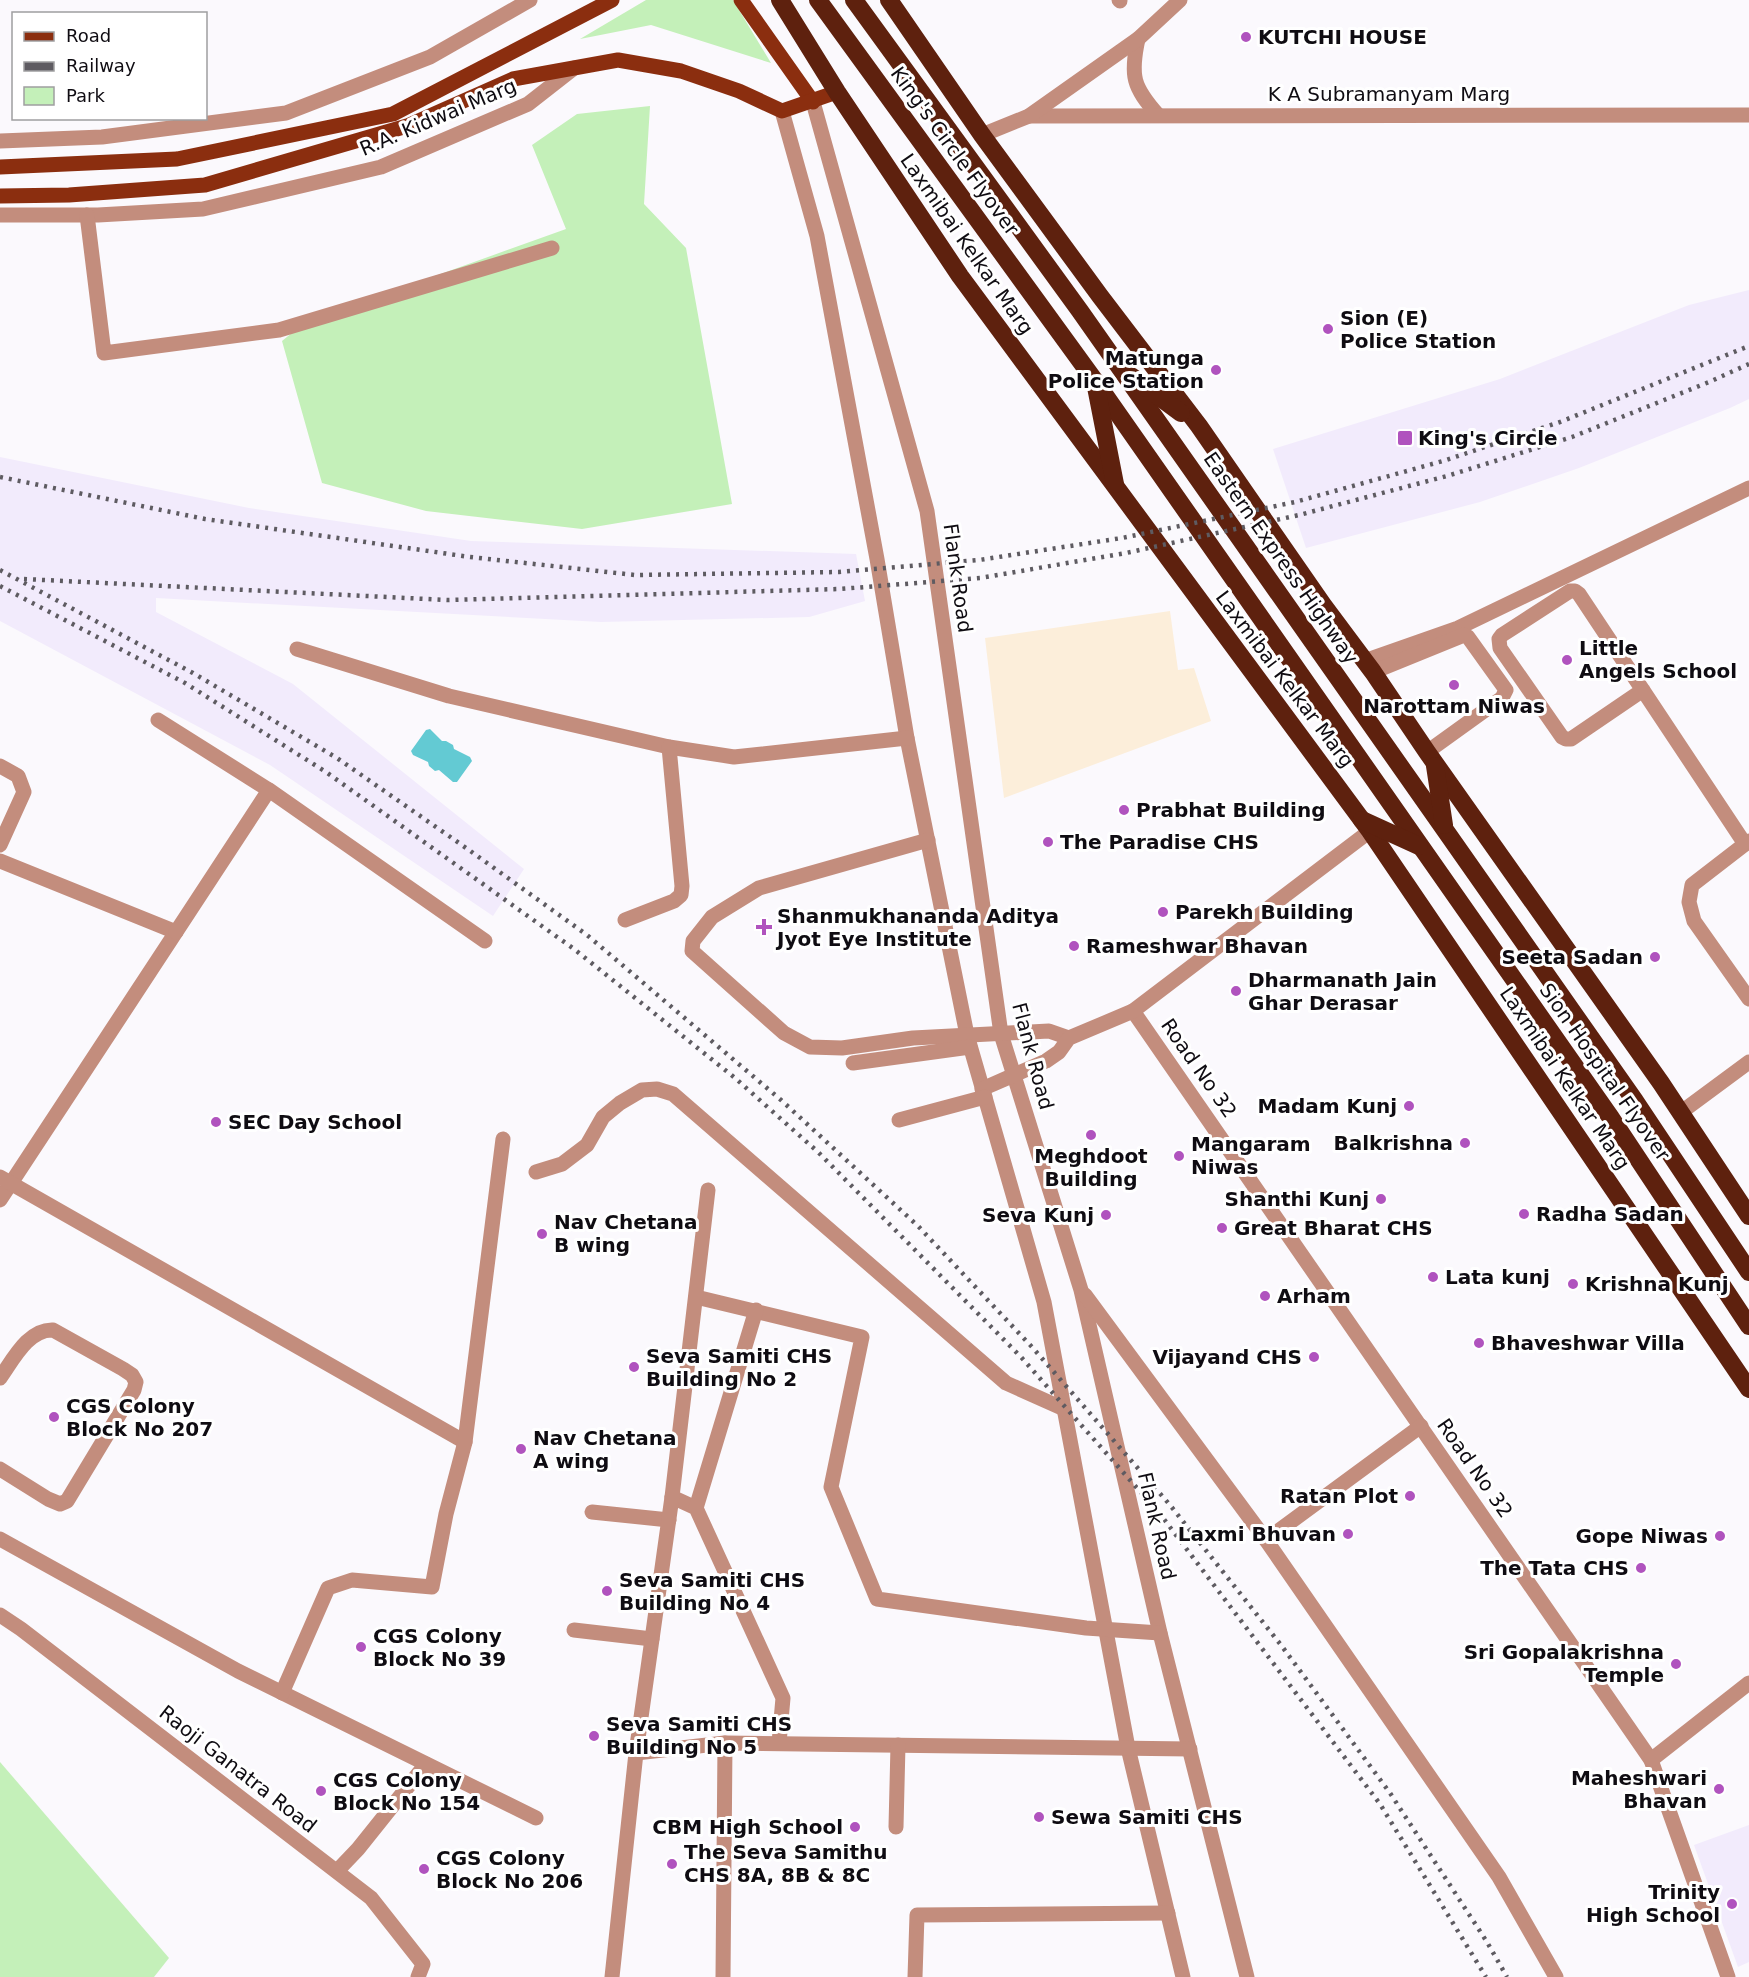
<svg xmlns="http://www.w3.org/2000/svg" width="1749" height="1977" viewBox="0 0 1749 1977" font-family="'DejaVu Sans',sans-serif">
	<rect width="100%" height="100%" fill="#fbf9fd"/>
	<polygon fill="#fceeda" points="1170,611 1178,670 1194,668 1211,721 1004,798 985,638"/>
	<g fill="#f2ebfc">
		<polygon points="1749,290 1749,399 1730,408 1579,468 1480,502 1306,548 1273,449 1500,379 1689,305"/>
		<polygon points="0,457 249,508 471,541 856,554 865,601 809,617 601,622 156,598 156,612 293,684 524,869 493,916 270,765 0,621"/>
		<polygon points="1749,1825 1749,1962 1738,1967 1694,1845"/>
	</g>
	<g fill="#c4f0b9">
		<polygon points="646,0 733,0 771,63 651,25 580,39"/>
		<polygon points="650,106 644,204 686,248 732,504 582,529 426,511 322,483 282,341 304,323 566,229 532,145 577,114"/>
		<polygon points="0,1762 169,1958 154,1977 0,1977"/>
	</g>
	<polygon fill="#63cad3" points="430,729 442,741 446,741 453,745 454,749 470,757 472,761 457,782 453,782 439,770 435,771 429,766 428,762 413,755 411,751 426,730"/>
	<g fill="none" stroke-linecap="round" stroke-linejoin="round">
		<g stroke="#c38d7d" stroke-width="15">
			<polyline points="1119,0 1120,1"/>
			<path d="M1138 39C1130 76 1133 87 1158 115"/>
			<polyline points="813,102 927,511 1001,1034 1081,1290 1160,1633 1247,1977"/>
			<polyline points="782,111 817,236 877,559 907,738 967,1035 1044,1302 1128,1748 1183,1977"/>
			<polyline points="1029,116 1749,115"/>
			<polyline points="982,135 1029,116 1138,39 1180,0"/>
			<polyline points="0,141 102,137 286,113 430,57 530,0"/>
			<polyline points="0,215 98,215 203,209 381,167 528,104 574,68"/>
			<polyline points="87,215 104,353 279,330 552,248"/>
			<polyline points="297,649 449,696 669,747 734,757 907,738"/>
			<polyline points="1364,661 1458,628 1749,488"/>
			<polyline points="1373,672 1464,635 1468,637 1506,690 1502,698 1427,752"/>
			<polyline points="1643,690 1571,739 1566,739 1562,737 1500,648 1499,639 1502,635 1570,591 1575,591 1579,594 1745,844"/>
			<polyline points="158,720 269,790"/>
			<polyline points="0,766 18,776 24,792 0,845"/>
			<polyline points="928,840 759,888 712,917 693,941 692,951 784,1033 810,1047 842,1048 913,1038 1049,1031 1069,1038"/>
			<polyline points="1749,841 1692,885 1689,902 1694,921 1749,999"/>
			<polyline points="0,861 176,932 0,1200"/>
			<polyline points="625,920 674,901 681,895 682,886 669,747"/>
			<polyline points="176,932 269,790 485,941"/>
			<polyline points="1133,1011 1651,1760 1728,1977"/>
			<polyline points="853,1063 970,1047"/>
			<polyline points="982,1089 1046,1061 1059,1052 1069,1038 1133,1011 1370,831"/>
			<polyline points="1680,1113 1749,1062"/>
			<polyline points="899,1120 985,1097"/>
			<polyline points="536,1172 562,1164 587,1145 603,1117 620,1103 642,1090 657,1089 673,1094 1006,1383 1064,1409"/>
			<polyline points="0,1177 465,1442"/>
			<polyline points="1085,1295 1266,1540 1499,1877 1556,1977"/>
			<polyline points="696,1297 862,1337 831,1487 877,1599 1086,1628 1160,1633"/>
			<path d="M0 1378C13 1360 28 1329 53 1330L123 1369 132 1375 136 1382 134 1390 67 1501 60 1504 48 1499 0 1469"/>
			<polyline points="672,1497 696,1508 783,1698 779,1743"/>
			<polyline points="696,1508 756,1310"/>
			<polyline points="592,1512 669,1520"/>
			<polyline points="0,1539 238,1671 536,1818"/>
			<polyline points="1266,1540 1421,1426"/>
			<polyline points="0,1615 21,1629 371,1898 423,1964 418,1977"/>
			<polyline points="574,1630 652,1639"/>
			<polyline points="282,1693 328,1588 352,1580 432,1587 446,1514 465,1442 503,1139"/>
			<polyline points="636,1753 725,1743 1190,1749"/>
			<polyline points="1651,1760 1749,1683"/>
			<polyline points="896,1827 898,1745"/>
			<polyline points="337,1871 358,1849 426,1764"/>
			<polyline points="612,1977 636,1753 672,1497 708,1190"/>
			<polyline points="723,1977 725,1743"/>
			<polyline points="915,1977 917,1915 1168,1913"/>
		</g>
		<g stroke="#8b2e0f" stroke-width="15">
			<polyline points="741,0 813,102"/>
			<polyline points="0,167 177,159 393,114 612,0"/>
			<polyline points="0,196 69,195 205,185 407,126 513,79 618,60 681,71 739,91 782,111 837,92"/>
		</g>
		<g stroke="#5e210e" stroke-width="18">
			<polyline points="780,0 837,92 960,276 1370,831 1749,1389"/>
			<polyline points="818,0 1095,381 1611,1118 1749,1326"/>
			<polyline points="854,0 1080,311 1445,830 1635,1101 1749,1272"/>
			<polyline points="889,0 982,135 1100,296 1199,426 1323,605 1373,672 1427,752 1661,1083 1749,1216"/>
			<polyline points="1131,376 1181,413"/>
			<polyline points="1096,387 1115,484"/>
			<polyline points="1435,766 1444,825"/>
			<polyline points="1362,820 1419,846"/>
		</g>
		<g stroke="#5e5b61" stroke-width="4.5" stroke-dasharray="3 6" stroke-linecap="butt">
			<polyline points="0,477 205,519 470,557 635,575 839,572 979,560 1122,538 1295,502 1443,461 1560,422 1749,346"/>
			<polyline points="0,570 193,673 337,758 469,850 587,935 781,1100 918,1226 1032,1347 1170,1505 1281,1645 1390,1793 1487,1942 1507,1977"/>
			<polyline points="24,579 447,600 840,589 980,578 1126,553 1299,515 1447,476 1572,437 1709,382 1749,364"/>
			<polyline points="0,586 185,683 326,772 574,949 735,1078 818,1152 1021,1357 1160,1514 1380,1804 1486,1977"/>
		</g>
	</g>
	<g fill="#b053be" stroke="#fff" stroke-width="2">
		<circle cx="1246" cy="37" r="6"/>
		<circle cx="1328" cy="329" r="6"/>
		<circle cx="1216" cy="370" r="6"/>
		<rect x="1397" y="430" width="16" height="16" rx="3"/>
		<circle cx="1567" cy="660" r="6"/>
		<circle cx="1454" cy="685" r="6"/>
		<circle cx="1124" cy="810" r="6"/>
		<circle cx="1048" cy="842" r="6"/>
		<circle cx="1163" cy="912" r="6"/>
		<path d="M761 918h6v6h6v6h-6v6h-6v-6h-6v-6h6z"/>
		<circle cx="1074" cy="946" r="6"/>
		<circle cx="1655" cy="957" r="6"/>
		<circle cx="1236" cy="991" r="6"/>
		<circle cx="1409" cy="1106" r="6"/>
		<circle cx="216" cy="1122" r="6"/>
		<circle cx="1091" cy="1135" r="6"/>
		<circle cx="1465" cy="1143" r="6"/>
		<circle cx="1179" cy="1156" r="6"/>
		<circle cx="1381" cy="1199" r="6"/>
		<circle cx="1524" cy="1214" r="6"/>
		<circle cx="1106" cy="1215" r="6"/>
		<circle cx="1222" cy="1228" r="6"/>
		<circle cx="542" cy="1234" r="6"/>
		<circle cx="1433" cy="1277" r="6"/>
		<circle cx="1573" cy="1284" r="6"/>
		<circle cx="1265" cy="1296" r="6"/>
		<circle cx="1479" cy="1343" r="6"/>
		<circle cx="1314" cy="1357" r="6"/>
		<circle cx="634" cy="1367" r="6"/>
		<circle cx="54" cy="1417" r="6"/>
		<circle cx="521" cy="1449" r="6"/>
		<circle cx="1410" cy="1496" r="6"/>
		<circle cx="1348" cy="1534" r="6"/>
		<circle cx="1720" cy="1536" r="6"/>
		<circle cx="1641" cy="1568" r="6"/>
		<circle cx="607" cy="1591" r="6"/>
		<circle cx="361" cy="1647" r="6"/>
		<circle cx="1676" cy="1664" r="6"/>
		<circle cx="594" cy="1736" r="6"/>
		<circle cx="1719" cy="1789" r="6"/>
		<circle cx="321" cy="1791" r="6"/>
		<circle cx="1039" cy="1817" r="6"/>
		<circle cx="855" cy="1827" r="6"/>
		<circle cx="672" cy="1864" r="6"/>
		<circle cx="424" cy="1869" r="6"/>
		<circle cx="1732" cy="1904" r="6"/>
	</g>
	<g text-anchor="middle" stroke-width="6" stroke-linejoin="round" paint-order="stroke">
		<g font-size="20" font-weight="bold" fill="#0f0c12" stroke="#fff" text-anchor="start">
			<text x="1258" y="44">KUTCHI HOUSE</text>
			<text x="1340" y="325">Sion (E)<tspan x="1340" dy="23">Police Station</tspan></text>
			<text x="1204" y="365" text-anchor="end">Matunga<tspan x="1204" dy="23">Police Station</tspan></text>
			<text x="1418" y="445">King's Circle</text>
			<text x="1579" y="655">Little<tspan x="1579" dy="23">Angels School</tspan></text>
			<text x="1454" y="713" text-anchor="middle">Narottam Niwas</text>
			<text x="1136" y="817">Prabhat Building</text>
			<text x="1060" y="849">The Paradise CHS</text>
			<text x="1175" y="919">Parekh Building</text>
			<text x="777" y="923">Shanmukhananda Aditya<tspan x="777" dy="23">Jyot Eye Institute</tspan></text>
			<text x="1086" y="953">Rameshwar Bhavan</text>
			<text x="1643" y="964" text-anchor="end">Seeta Sadan</text>
			<text x="1248" y="987">Dharmanath Jain<tspan x="1248" dy="23">Ghar Derasar</tspan></text>
			<text x="1397" y="1113" text-anchor="end">Madam Kunj</text>
			<text x="228" y="1129">SEC Day School</text>
			<text x="1453" y="1150" text-anchor="end">Balkrishna</text>
			<text x="1191" y="1151">Mangaram<tspan x="1191" dy="23">Niwas</tspan></text>
			<text x="1091" y="1163" text-anchor="middle">Meghdoot<tspan x="1091" dy="23">Building</tspan></text>
			<text x="1369" y="1206" text-anchor="end">Shanthi Kunj</text>
			<text x="1536" y="1221">Radha Sadan</text>
			<text x="1094" y="1222" text-anchor="end">Seva Kunj</text>
			<text x="554" y="1229">Nav Chetana<tspan x="554" dy="23">B wing</tspan></text>
			<text x="1234" y="1235">Great Bharat CHS</text>
			<text x="1445" y="1284">Lata kunj</text>
			<text x="1585" y="1291">Krishna Kunj</text>
			<text x="1277" y="1303">Arham</text>
			<text x="1491" y="1350">Bhaveshwar Villa</text>
			<text x="646" y="1363">Seva Samiti CHS<tspan x="646" dy="23">Building No 2</tspan></text>
			<text x="1302" y="1364" text-anchor="end">Vijayand CHS</text>
			<text x="66" y="1413">CGS Colony<tspan x="66" dy="23">Block No 207</tspan></text>
			<text x="533" y="1445">Nav Chetana<tspan x="533" dy="23">A wing</tspan></text>
			<text x="1398" y="1503" text-anchor="end">Ratan Plot</text>
			<text x="1336" y="1541" text-anchor="end">Laxmi Bhuvan</text>
			<text x="1708" y="1543" text-anchor="end">Gope Niwas</text>
			<text x="1629" y="1575" text-anchor="end">The Tata CHS</text>
			<text x="619" y="1587">Seva Samiti CHS<tspan x="619" dy="23">Building No 4</tspan></text>
			<text x="373" y="1643">CGS Colony<tspan x="373" dy="23">Block No 39</tspan></text>
			<text x="1664" y="1659" text-anchor="end">Sri Gopalakrishna<tspan x="1664" dy="23">Temple</tspan></text>
			<text x="606" y="1731">Seva Samiti CHS<tspan x="606" dy="23">Building No 5</tspan></text>
			<text x="1707" y="1785" text-anchor="end">Maheshwari<tspan x="1707" dy="23">Bhavan</tspan></text>
			<text x="333" y="1787">CGS Colony<tspan x="333" dy="23">Block No 154</tspan></text>
			<text x="1051" y="1824">Sewa Samiti CHS</text>
			<text x="843" y="1834" text-anchor="end">CBM High School</text>
			<text x="684" y="1859">The Seva Samithu<tspan x="684" dy="23">CHS 8A, 8B &amp; 8C</tspan></text>
			<text x="436" y="1865">CGS Colony<tspan x="436" dy="23">Block No 206</tspan></text>
			<text x="1720" y="1899" text-anchor="end">Trinity<tspan x="1720" dy="23">High School</tspan></text>
		</g>
		<g font-size="20" fill="#0f0c12" stroke="#fff">
			<text x="1389" y="101">K A Subramanyam Marg</text>
			<text transform="translate(438 117) rotate(-23)" y="7">R.A. Kidwai Marg</text>
			<text transform="translate(955 151) rotate(54)" y="7">King's Circle Flyover</text>
			<text transform="translate(967 244) rotate(55)" y="7">Laxmibai Kelkar Marg</text>
			<text transform="translate(1281 558) rotate(55)" y="7">Eastern Express Highway</text>
			<text transform="translate(958 578) rotate(82)" y="7">Flank Road</text>
			<text transform="translate(1285 679) rotate(53)" y="7">Laxmibai Kelkar Marg</text>
			<text transform="translate(1033 1056) rotate(75)" y="7">Flank Road</text>
			<text transform="translate(1199 1068) rotate(55)" y="7">Road No 32</text>
			<text transform="translate(1605 1072) rotate(55)" y="7">Sion Hospital Flyover</text>
			<text transform="translate(1565 1078) rotate(56)" y="7">Laxmibai Kelkar Marg</text>
			<text transform="translate(1475 1468) rotate(55)" y="7">Road No 32</text>
			<text transform="translate(1157 1526) rotate(77)" y="7">Flank Road</text>
			<text transform="translate(238 1769) rotate(38)" y="7">Raoji Ganatra Road</text>
		</g>
	</g>
	<rect x="12" y="12" width="195" height="108" fill="#ffffff" stroke="#9f9ea0" stroke-width="1.5"/>
	<rect x="24" y="32" width="30" height="9" fill="#8b2e0f" stroke="#9f9ea0" stroke-width="1.5"/>
	<text x="66" y="42" font-size="18" fill="#0f0c12">Road</text>
	<rect x="24" y="62" width="30" height="9" fill="#5e5b61" stroke="#9f9ea0" stroke-width="1.5"/>
	<text x="66" y="72" font-size="18" fill="#0f0c12">Railway</text>
	<rect x="24" y="87" width="30" height="18" fill="#c4f0b9" stroke="#9f9ea0" stroke-width="1.5"/>
	<text x="66" y="102" font-size="18" fill="#0f0c12">Park</text>
</svg>
